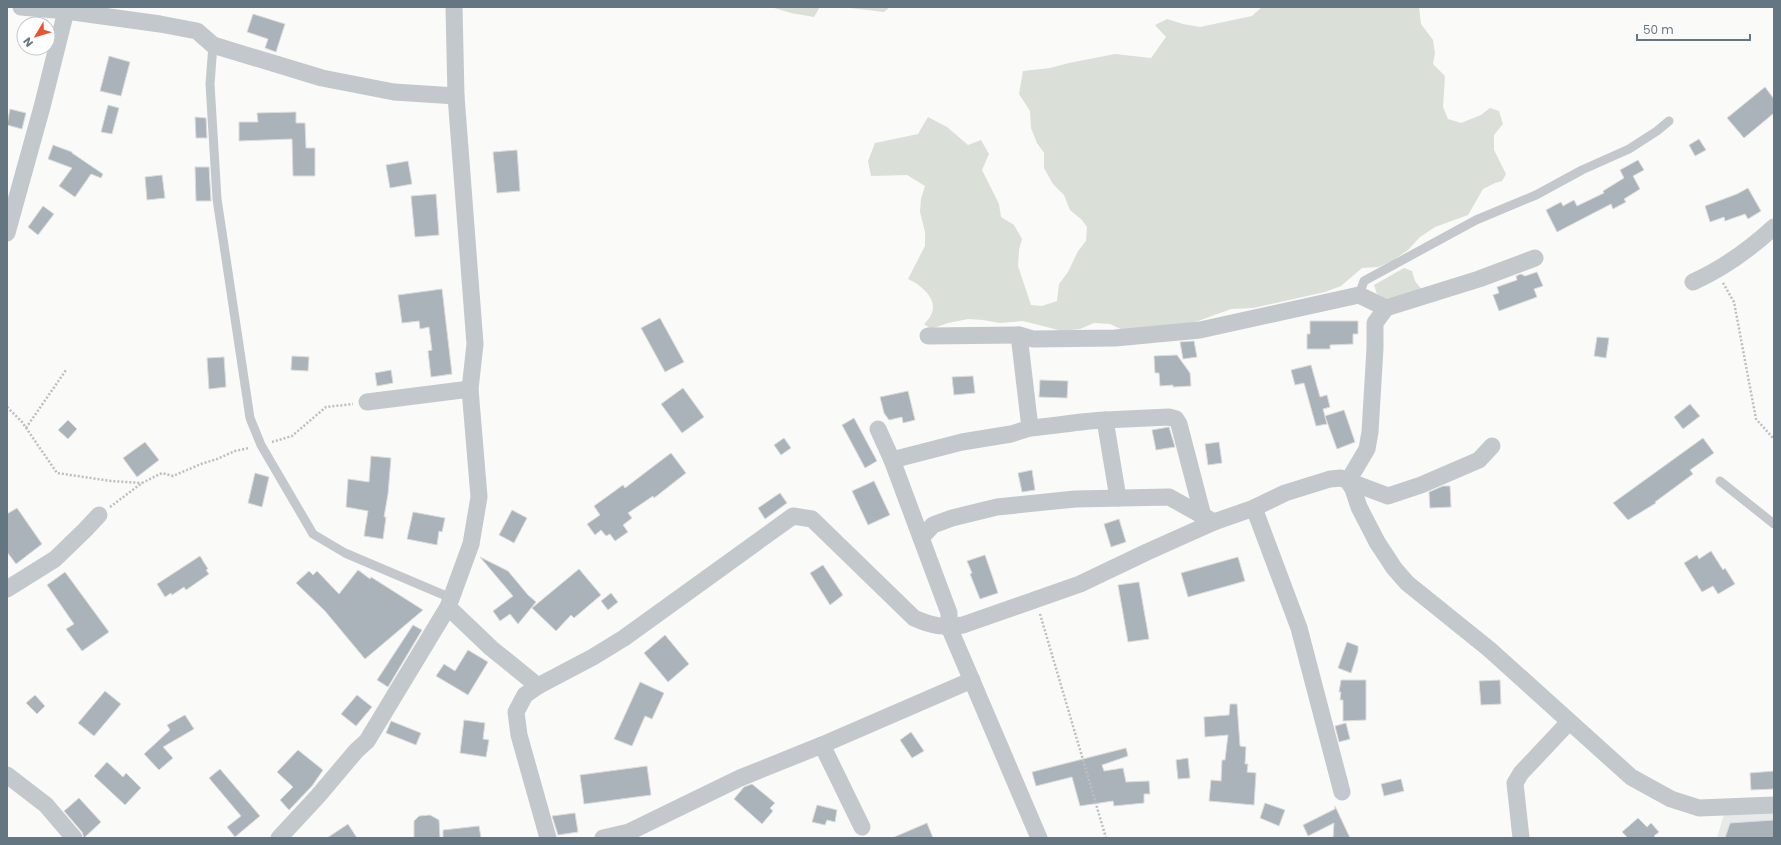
<svg xmlns="http://www.w3.org/2000/svg" width="1781" height="845" viewBox="0 0 1781 845" font-family="Poppins,sans-serif">
	<rect width="100%" height="100%" fill="#fafaf8"/>
	<polygon fill="#e8e9e9" points="1774,810 1774,838 1717,838 1724,814"/>
	<g fill="#dadfd7">
		<polygon points="771,7 820,7 814,17 791,13"/>
		<polygon points="842,7 890,7 884,12"/>
		<path d="M1262 7H1419L1421 24 1433 40 1435 53 1433 64 1445 76 1443 107 1448 119 1461 123 1481 115 1490 108 1499 111 1503 124 1494 135V150L1506 174 1502 181 1495 183 1483 189 1468 215 1435 227 1420 237 1408 250 1392 261 1378 267 1362 268 1341 286 1325 292 1253 308 1231 309 1198 321 1177 326 1123 330 1110 324 1094 323 1080 329 1062 331 1023 321 1000 323 983 320 968 319 948 323 931 329 924 324C944 306 927 288 908 279L925 246V232L920 212 921 199 925 186 907 175 871 176 868 161 875 143 918 134 928 117 947 127 968 145 981 140 989 154 982 170 999 204 1001 217 1014 225 1022 239 1019 250 1018 266 1031 305 1042 306 1057 301 1059 284 1068 272 1078 251 1086 241 1087 227 1082 220 1070 210 1064 195 1053 184 1044 168V153L1037 143 1031 128 1030 111 1019 94 1023 71 1050 68 1069 63 1115 54 1151 58 1166 37 1155 25 1167 19 1183 24 1200 27 1252 16Z"/>
		<polygon points="1404,268 1412,271 1415,281 1422,290 1392,304 1377,294 1374,285"/>
	</g>
	<g fill="#aab3b9" stroke="#dcdcda">
		<polygon points="253,14 285,24 276,52 265,48 268,39 247,32"/>
		<polygon points="109,56 130,62 121,96 100,91"/>
		<polygon points="1765,87 1774,99 1774,113 1744,138 1727,118"/>
		<polygon points="108,105 119,108 112,134 101,132"/>
		<polygon points="10,109 26,113 22,129 7,125"/>
		<polygon points="296,112 296,123 305,123 306,148 315,148 315,176 293,176 292,139 239,141 239,122 258,122 257,113"/>
		<polygon points="195,117 206,118 207,138 196,138"/>
		<polygon points="1699,139 1706,150 1695,156 1689,145"/>
		<polygon points="53,145 72,152 72,153 103,174 101,178 91,174 75,197 59,186 72,168 48,159"/>
		<polygon points="517,150 520,191 497,193 493,152"/>
		<polygon points="1638,160 1644,170 1633,176 1640,189 1624,199 1626,202 1613,209 1611,204 1557,232 1546,210 1561,202 1563,206 1574,200 1577,206 1604,193 1603,191 1624,178 1620,170"/>
		<polygon points="408,161 412,184 390,188 386,165"/>
		<polygon points="195,167 209,167 211,201 196,201"/>
		<polygon points="162,175 165,198 147,200 145,177"/>
		<polygon points="1748,188 1761,211 1748,219 1745,214 1725,221 1724,217 1710,222 1705,206 1737,194"/>
		<polygon points="436,194 439,235 415,237 411,196"/>
		<polygon points="43,206 54,214 38,235 28,227"/>
		<polygon points="1537,272 1543,286 1534,289 1537,297 1499,311 1493,295 1499,293 1497,287 1517,280 1516,276 1521,274 1525,276"/>
		<polygon points="442,289 452,374 431,377 428,351 432,350 429,327 420,329 419,321 402,323 398,295"/>
		<polygon points="660,318 684,362 665,372 641,328"/>
		<polygon points="1310,321 1358,321 1358,334 1353,334 1353,344 1330,345 1330,349 1307,349 1307,334 1310,334"/>
		<polygon points="1597,337 1609,338 1606,358 1594,356"/>
		<polygon points="1194,341 1197,357 1183,359 1180,342"/>
		<polygon points="1177,355 1190,373 1191,386 1173,387 1173,385 1160,386 1159,373 1155,373 1154,356"/>
		<polygon points="292,356 309,357 308,371 291,370"/>
		<polygon points="224,357 226,387 209,389 207,358"/>
		<polygon points="1311,365 1320,397 1327,395 1330,407 1323,409 1327,424 1316,426 1304,383 1295,385 1291,370"/>
		<polygon points="391,370 393,383 377,386 375,373"/>
		<polygon points="973,376 975,393 954,395 952,377"/>
		<polygon points="1040,380 1068,381 1067,398 1039,397"/>
		<polygon points="683,388 704,417 682,433 661,404"/>
		<polygon points="908,391 915,420 903,423 902,417 889,420 884,413 880,397"/>
		<polygon points="1690,404 1700,416 1683,429 1674,417"/>
		<polygon points="1344,410 1355,442 1337,449 1325,416"/>
		<polygon points="854,418 877,461 865,468 842,425"/>
		<polygon points="68,420 77,429 68,439 58,430"/>
		<polygon points="1169,427 1175,447 1156,450 1152,430"/>
		<polygon points="784,438 791,448 781,455 774,445"/>
		<polygon points="1703,438 1714,453 1690,470 1693,474 1655,502 1656,503 1628,520 1613,503"/>
		<polygon points="145,442 159,460 137,477 123,458"/>
		<polygon points="1219,442 1222,463 1208,465 1205,444"/>
		<polygon points="671,453 686,473 654,498 653,496 628,513 632,518 623,525 628,532 615,541 610,534 606,536 601,530 595,535 587,524 600,515 594,506 623,485 625,488"/>
		<polygon points="371,456 391,458 388,494 384,517 386,517 383,539 364,536 368,511 346,507 348,479 369,482"/>
		<polygon points="1032,470 1035,490 1022,492 1018,473"/>
		<polygon points="255,473 269,477 262,507 248,503"/>
		<polygon points="874,481 890,515 868,525 852,491"/>
		<polygon points="1443,486 1450,486 1451,507 1430,508 1429,492"/>
		<polygon points="780,493 787,503 765,519 758,508"/>
		<polygon points="17,508 42,544 16,564 7,552 7,514"/>
		<polygon points="512,510 527,518 514,543 499,535"/>
		<polygon points="413,512 445,518 442,532 439,531 437,545 407,539"/>
		<polygon points="1119,519 1126,542 1111,547 1104,524"/>
		<polygon points="1711,551 1723,570 1725,568 1735,584 1718,594 1713,586 1702,592 1684,563 1697,555 1699,559"/>
		<polygon points="985,555 998,593 980,599 970,574 972,573 967,561"/>
		<polygon points="200,556 208,569 206,570 209,574 186,590 184,587 172,595 171,593 165,597 157,584"/>
		<polygon points="480,557 508,571 528,595 536,602 518,624 510,614 500,621 493,611 513,596"/>
		<polygon points="1238,557 1245,581 1188,597 1181,573"/>
		<polygon points="823,565 843,595 830,605 810,573"/>
		<polygon points="579,569 601,595 574,618 571,615 556,631 532,608"/>
		<polygon points="358,570 370,579 371,577 423,610 365,659 325,611 296,583 309,571 313,575 317,571 339,594"/>
		<polygon points="65,572 109,632 82,651 66,629 74,624 47,585"/>
		<polygon points="1139,582 1149,639 1128,642 1118,585"/>
		<polygon points="611,593 618,602 608,610 601,601"/>
		<polygon points="413,625 422,630 388,687 377,680"/>
		<polygon points="665,635 689,664 668,682 644,653"/>
		<polygon points="1347,642 1358,646 1358,651 1351,673 1338,668"/>
		<polygon points="468,650 488,662 468,695 436,676 444,664 455,671"/>
		<polygon points="1341,680 1366,680 1366,720 1343,721 1343,700 1340,700 1341,692 1339,692"/>
		<polygon points="1500,680 1501,704 1481,705 1479,681"/>
		<polygon points="640,682 664,693 652,719 645,716 632,746 614,739"/>
		<polygon points="105,691 121,704 94,736 78,723"/>
		<polygon points="35,695 45,706 37,714 26,703"/>
		<polygon points="357,695 372,707 356,726 341,714"/>
		<polygon points="1230,704 1237,704 1240,746 1246,747 1245,764 1248,764 1247,772 1256,773 1254,805 1209,801 1211,780 1221,781 1222,760 1225,760 1228,735 1205,737 1204,717 1229,715"/>
		<polygon points="185,715 194,729 163,747 173,758 159,770 144,754 170,730 167,725"/>
		<polygon points="464,720 485,723 483,739 489,740 486,757 460,753"/>
		<polygon points="391,721 421,733 416,745 386,733"/>
		<polygon points="1346,723 1350,739 1339,742 1335,726"/>
		<polygon points="911,732 924,751 912,758 900,740"/>
		<polygon points="1126,748 1128,756 1102,765 1104,771 1123,768 1126,782 1149,781 1150,794 1144,794 1144,803 1114,806 1113,801 1080,806 1072,777 1036,786 1032,772"/>
		<polygon points="298,750 323,770 312,786 289,810 280,800 293,787 277,772"/>
		<polygon points="1188,758 1190,778 1178,779 1176,760"/>
		<polygon points="107,762 123,777 126,773 141,788 125,805 94,776"/>
		<polygon points="647,766 651,795 584,804 580,775"/>
		<polygon points="220,769 260,816 235,837 227,827 241,816 209,778"/>
		<polygon points="1774,771 1774,789 1751,790 1750,773"/>
		<polygon points="1401,779 1404,791 1384,796 1381,784"/>
		<polygon points="752,784 775,803 770,808 773,811 762,824 734,799 744,787"/>
		<polygon points="79,798 101,822 84,838 82,832 64,811"/>
		<polygon points="1265,803 1285,810 1279,826 1260,818"/>
		<polygon points="817,805 837,810 835,822 827,820 825,825 812,822"/>
		<polygon points="1335,806 1350,838 1333,838 1334,823 1308,836 1303,825 1335,809"/>
		<polygon points="575,813 578,832 558,835 552,816"/>
		<polygon points="430,815 439,820 440,838 414,838 414,821 419,816"/>
		<polygon points="1638,818 1647,827 1651,823 1659,832 1654,836 1656,838 1628,838 1622,832"/>
		<polygon points="1774,820 1774,838 1725,838 1730,823"/>
		<polygon points="927,823 933,838 892,838"/>
		<polygon points="348,824 357,838 327,838"/>
		<polygon points="479,826 481,838 443,838 443,830"/>
	</g>
	<g fill="none" stroke-linecap="round" stroke-linejoin="round">
		<g stroke="#bbbfc2" stroke-width="2.5" stroke-dasharray="2 2" stroke-linecap="butt">
			<polyline points="1723,283 1734,302 1756,419 1774,439"/>
			<polyline points="7,407 22,422 57,473 111,481 142,483"/>
			<polyline points="26,428 66,370"/>
			<polyline points="272,442 292,436 326,407 353,404"/>
			<polyline points="110,507 142,483 162,473 173,476 201,464 217,459 235,451 249,448"/>
			<polyline points="1040,614 1106,838"/>
		</g>
		<g stroke="#c3c8cc" stroke-width="9">
			<polyline points="213,45 210,84 217,199 250,418 261,445 313,534 345,553 451,598"/>
			<polyline points="1359,295 1364,281 1476,220 1536,195 1582,170 1629,149 1657,131 1669,121"/>
			<polyline points="1720,481 1774,524"/>
		</g>
		<g stroke="#c3c8cc" stroke-width="17">
			<polyline points="21,7 66,11 160,24 197,31 213,45 322,78 394,92 456,96"/>
			<polyline points="7,233 42,107 66,11"/>
			<path d="M1693 282C1724 268 1750 249 1774 227"/>
			<polyline points="928,336 1019,335 1033,339 1115,338 1200,330 1359,295 1386,308"/>
			<polyline points="367,402 470,389"/>
			<polyline points="1105,420 1169,417 1176,419 1179,424 1203,516"/>
			<path d="M1030 428C1055 426 1080 421 1105 420L1118 498"/>
			<polyline points="878,429 892,460 949,613 949,627 1039,838"/>
			<polyline points="1492,446 1479,460 1421,485 1388,496 1348,481 1367,449 1370,432 1375,348 1375,323 1386,308 1479,279 1535,258"/>
			<polyline points="892,460 962,442 1011,434 1030,428 1019,335"/>
			<polyline points="1254,508 1299,628 1342,792"/>
			<polyline points="921,538 933,525 952,518 997,507 1075,499 1169,497 1214,522"/>
			<polyline points="7,589 55,559 85,530 99,515"/>
			<polyline points="448,607 491,648 538,686"/>
			<polyline points="822,745 862,827"/>
			<polyline points="7,775 46,805 74,838"/>
			<polyline points="279,838 318,796 356,751 367,741 448,607 471,544 479,497 470,389 475,344 456,96 454,7"/>
			<path d="M548 838 519 735 516 712 525 695 538 686 593 657 624 638 793 516 812 519 914 618C932 626 943 628 963 625L1080 584 1147 552 1214 522 1254 508 1285 493 1330 479 1341 478 1348 481 1353 489 1359 507 1377 542 1394 568 1407 583 1489 649 1631 777 1671 799 1699 808 1774 805"/>
			<polyline points="603,838 629,832 740,778 822,745 972,680"/>
			<polyline points="1521,838 1515,783 1521,773 1569,722"/>
		</g>
	</g>
	<rect width="1781" height="845" fill="none" stroke="#657683" stroke-width="16"/>
	<g transform="translate(36 36) rotate(232)"><circle r="19" fill="#ffffff" stroke="#c1c8cd"/>
	<path d="M0-3L7 15L0 10L-7 15Z" fill="#e4572e"/>
	<text y="-6" font-size="11" font-weight="bold" text-anchor="middle" fill="#657683">N</text>
	</g>
	<path d="M1637 34v6h113v-6" fill="none" stroke="#657683" stroke-width="2"/>
	<text x="1643" y="34" font-size="12" fill="#657683" stroke="#ffffff" stroke-width="3" paint-order="stroke">50 m</text>
</svg>
